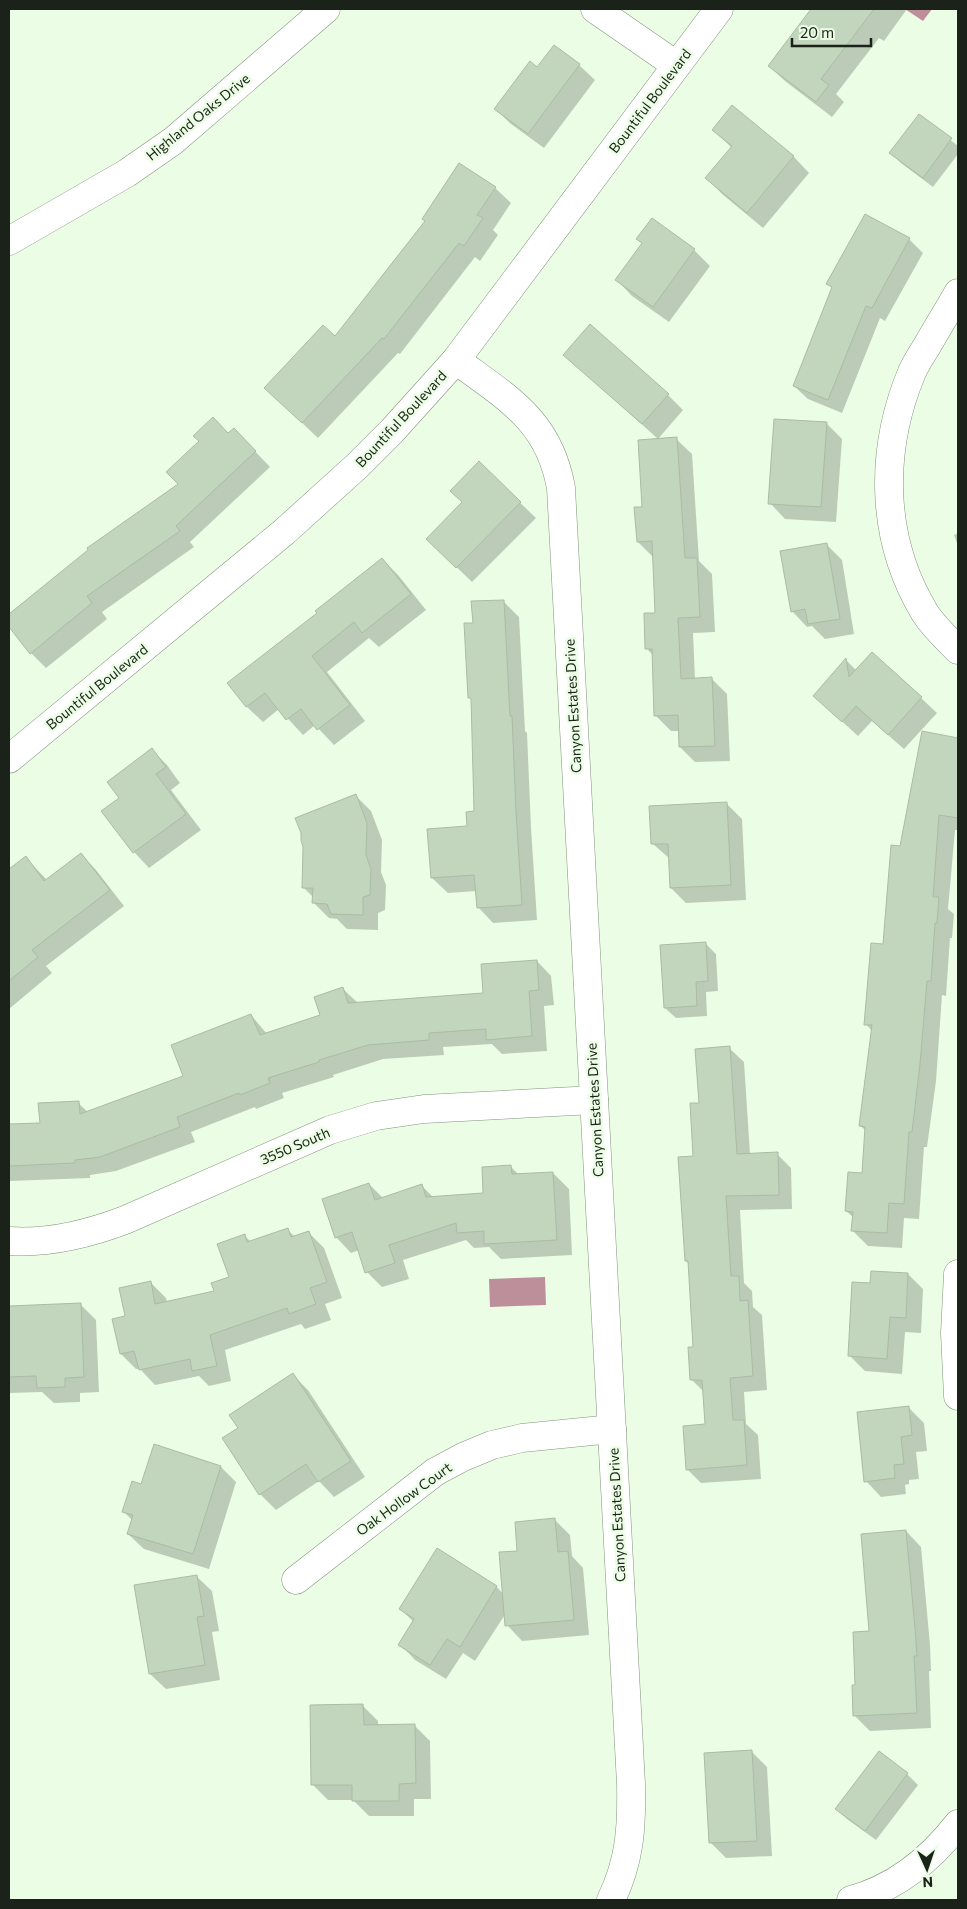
<svg xmlns="http://www.w3.org/2000/svg" width="967" height="1909" viewBox="0 0 967 1909" font-family="Commissioner,sans-serif">
	<rect width="100%" height="100%" fill="#ebfee5"/>
	<g fill="#bd8f9a">
		<polygon points="905,9 932,9 923,21"/>
		<polygon points="545,1277 546,1305 490,1307 489,1279"/>
	</g>
	<g fill="#0003">
		<polygon points="813,9 907,9 884,41 879,38 836,94 844,102 832,117 785,81 769,66"/>
		<polygon points="579,65 595,80 544,148 511,124 495,109 537,69"/>
		<polygon points="733,107 794,157 809,173 763,228 722,194 707,178 732,148 713,130"/>
		<polygon points="919,115 958,146 958,154 933,187 901,163 891,153"/>
		<polygon points="495,188 511,203 493,230 498,235 480,261 475,257 400,354 398,353 318,438 281,403 335,338"/>
		<polygon points="865,215 909,239 923,253 885,321 880,318 842,413 808,399 794,386 833,289 828,284"/>
		<polygon points="652,220 694,250 710,266 669,322 632,296 617,280 643,244"/>
		<polygon points="565,355 668,395 683,410 658,439"/>
		<polygon points="826,423 842,439 836,522 785,519 770,503"/>
		<polygon points="228,434 249,445 270,467 190,542 194,547 102,612 107,619 46,668 31,653 9,625 9,615 90,551 180,484"/>
		<polygon points="676,439 692,454 699,561 712,574 715,632 693,633 695,679 712,679 727,694 730,761 695,762 680,747 679,731 671,731 655,715 653,655 646,648 657,614 654,558 638,542 643,508"/>
		<polygon points="479,463 536,518 472,582 443,554"/>
		<polygon points="958,533 958,546 954,535"/>
		<polygon points="826,544 842,560 854,634 825,639 812,626 807,627 792,611"/>
		<polygon points="382,559 398,575 426,610 379,647 369,638 327,672 365,721 334,745 315,725 303,735 279,709 263,722 247,707 229,684 319,613"/>
		<polygon points="503,601 519,617 525,731 527,733 531,828 537,920 493,923 478,907 477,891 448,893 432,878 469,827 476,812 472,700 470,697 474,624"/>
		<polygon points="846,660 857,671 921,698 937,713 904,749 872,721 858,736 814,696"/>
		<polygon points="923,732 958,739 958,830 955,830 948,909 954,914 952,938 950,938 946,996 942,995 936,1081 927,1147 924,1147 919,1219 904,1218 902,1248 868,1246 853,1231 854,1218 846,1211 863,1175 866,1131 860,1125 872,1031 866,1024 884,946"/>
		<polygon points="152,750 167,765 180,783 171,790 201,830 149,868 134,852 120,798"/>
		<polygon points="356,796 371,811 382,840 381,872 386,885 385,910 378,913 378,930 347,929 337,919 329,918 314,903 314,898 304,888"/>
		<polygon points="727,804 742,819 746,900 686,903 671,888 670,859 653,844"/>
		<polygon points="81,854 96,870 124,906 46,966 52,973 9,1009 9,870 25,857 47,880"/>
		<polygon points="706,944 716,954 718,991 706,992 707,1016 676,1018 665,1008"/>
		<polygon points="537,961 551,976 554,1005 544,1006 547,1051 502,1054 492,1044 443,1047 444,1055 383,1059 333,1075 334,1077 282,1093 284,1098 256,1109 255,1107 191,1132 195,1142 116,1171 90,1175 90,1178 9,1181 9,1125 41,1124 78,1103 88,1112 185,1077 251,1015 267,1034 322,1016 343,989 358,1003 484,995"/>
		<polygon points="729,1048 744,1062 750,1154 777,1154 791,1168 792,1209 740,1210 744,1283 752,1291 753,1307 762,1315 767,1390 744,1392 746,1424 758,1435 761,1479 701,1483 687,1469 706,1426 704,1392 692,1380 695,1348 689,1264 686,1261 700,1104"/>
		<polygon points="511,1167 519,1175 553,1173 569,1189 572,1255 501,1259 489,1247 474,1248 466,1240 403,1260 409,1279 382,1287 367,1272 359,1250 351,1253 336,1237 369,1184 383,1198 422,1186 433,1197 485,1194"/>
		<polygon points="287,1229 295,1237 308,1232 324,1248 342,1298 325,1304 331,1320 305,1329 301,1324 225,1350 231,1381 209,1386 199,1376 155,1385 140,1369 136,1369 121,1354 126,1317 150,1282 166,1298 167,1303 216,1292 230,1277 244,1235 251,1242"/>
		<polygon points="908,1274 923,1289 921,1333 905,1332 902,1374 865,1371 850,1356 872,1284"/>
		<polygon points="80,1304 96,1320 99,1392 80,1393 80,1402 54,1403 42,1392 9,1393 9,1307"/>
		<polygon points="293,1375 308,1390 365,1477 334,1497 319,1481 276,1510 260,1494 224,1439 240,1428"/>
		<polygon points="909,1408 924,1423 927,1451 916,1452 919,1479 909,1480 909,1484 905,1485 906,1494 881,1497 866,1481"/>
		<polygon points="154,1446 221,1467 236,1482 209,1569 144,1549 128,1534 132,1520 124,1512 142,1485"/>
		<polygon points="554,1519 570,1535 572,1556 583,1568 589,1635 522,1641 507,1625 506,1613 475,1661 463,1653 446,1679 415,1660 400,1644 414,1622 400,1609 438,1550 497,1587 504,1595 518,1552"/>
		<polygon points="906,1531 921,1547 930,1645 931,1671 929,1671 931,1728 870,1731 855,1716 857,1686 870,1632"/>
		<polygon points="196,1576 212,1591 219,1631 212,1632 220,1680 166,1689 150,1674"/>
		<polygon points="363,1706 378,1721 378,1726 415,1726 430,1741 431,1799 414,1799 414,1816 369,1816 353,1800 328,1800 312,1784"/>
		<polygon points="751,1751 767,1767 772,1856 726,1858 710,1842"/>
		<polygon points="879,1753 907,1774 918,1785 876,1840 847,1819 837,1809"/>
	</g>
	<g fill="#c2d5bd" stroke="#aabca4">
		<polygon points="811,9 874,9 821,79 829,85 816,102 768,66"/>
		<polygon points="554,45 580,64 528,134 494,109 530,61 537,67"/>
		<polygon points="732,105 794,156 747,213 705,178 732,146 712,130"/>
		<polygon points="919,114 952,138 923,178 889,153"/>
		<polygon points="459,163 496,187 477,215 483,218 464,246 459,243 384,339 382,338 302,423 264,388 323,325 335,336 425,221 422,219"/>
		<polygon points="865,214 910,238 872,308 866,306 828,400 793,386 832,287 826,284"/>
		<polygon points="652,218 695,249 653,307 615,280 642,243 636,239"/>
		<polygon points="590,324 669,394 642,424 563,355"/>
		<polygon points="213,417 228,433 234,428 256,451 176,526 180,531 87,596 92,603 30,654 9,627 9,614 88,550 87,548 178,484 166,472 199,441 193,436"/>
		<polygon points="774,419 827,422 821,507 768,504"/>
		<polygon points="677,437 685,558 697,558 700,617 678,618 681,679 712,677 715,746 679,747 678,715 654,716 652,649 645,649 644,613 655,613 652,541 637,542 634,507 642,507 638,440"/>
		<polygon points="479,461 521,502 456,568 426,539 462,502 450,491"/>
		<polygon points="827,543 840,619 808,624 805,609 791,612 780,551"/>
		<polygon points="382,558 411,594 362,633 354,622 312,656 350,705 317,730 301,709 286,720 265,693 246,707 227,683 317,613 315,611"/>
		<polygon points="504,600 510,716 512,716 516,812 522,905 477,908 474,875 431,878 427,829 467,826 466,812 474,811 471,698 468,698 464,623 473,623 471,601"/>
		<polygon points="872,652 922,697 888,735 856,706 842,722 813,696 846,658 849,677"/>
		<polygon points="922,731 958,738 958,818 939,815 933,897 939,897 937,923 935,923 931,981 927,981 920,1064 912,1132 909,1132 904,1204 889,1203 887,1233 851,1231 853,1212 845,1211 848,1172 862,1173 865,1127 859,1126 872,1025 864,1025 871,943 883,944 891,845 900,846"/>
		<polygon points="152,748 166,767 156,774 186,814 133,853 101,811 119,798 107,782"/>
		<polygon points="356,794 367,823 366,855 371,869 370,895 363,897 363,915 331,914 327,904 312,903 313,888 302,888 303,847 301,840 301,833 295,818"/>
		<polygon points="727,802 731,885 670,888 668,844 651,844 649,806"/>
		<polygon points="81,853 110,890 32,950 38,957 9,981 9,869 26,856 44,881"/>
		<polygon points="706,942 708,981 696,982 697,1006 664,1008 660,945"/>
		<polygon points="537,960 539,990 529,991 532,1036 486,1040 486,1029 429,1033 429,1040 368,1045 319,1060 319,1062 268,1078 270,1083 240,1095 239,1093 177,1117 180,1127 100,1157 75,1160 75,1163 9,1166 9,1124 40,1123 38,1103 79,1101 80,1114 183,1076 171,1045 251,1014 260,1035 320,1015 314,997 343,987 348,1003 483,993 481,964"/>
		<polygon points="730,1046 737,1154 778,1152 779,1195 726,1196 731,1276 739,1276 740,1301 748,1300 753,1376 730,1378 733,1420 744,1420 747,1465 686,1470 683,1426 705,1424 702,1380 690,1380 688,1347 693,1347 688,1261 685,1261 678,1157 693,1156 690,1103 699,1103 695,1049"/>
		<polygon points="511,1165 512,1174 553,1172 557,1240 484,1244 484,1231 457,1233 456,1223 389,1245 395,1263 365,1273 352,1232 335,1238 322,1199 369,1183 375,1200 422,1184 426,1197 483,1193 482,1167"/>
		<polygon points="288,1228 291,1237 309,1231 327,1282 310,1288 316,1304 289,1314 287,1308 210,1335 217,1366 192,1371 190,1359 139,1370 134,1351 120,1354 112,1319 125,1316 119,1288 151,1281 155,1304 214,1291 211,1283 229,1277 217,1244 245,1234 247,1242"/>
		<polygon points="871,1271 908,1273 906,1318 890,1317 887,1359 848,1356 852,1282 870,1283"/>
		<polygon points="81,1303 84,1377 65,1378 65,1387 37,1388 36,1376 9,1377 9,1306"/>
		<polygon points="293,1373 351,1461 318,1482 306,1464 259,1495 222,1438 238,1428 229,1415"/>
		<polygon points="909,1406 912,1435 901,1437 904,1464 894,1465 895,1478 864,1482 857,1412"/>
		<polygon points="154,1444 221,1466 193,1554 127,1534 133,1515 122,1512 132,1481 141,1484"/>
		<polygon points="555,1518 558,1552 568,1551 574,1620 505,1626 499,1552 517,1551 515,1522"/>
		<polygon points="906,1530 915,1628 917,1656 914,1656 917,1713 853,1716 852,1685 855,1685 853,1632 869,1631 861,1534"/>
		<polygon points="437,1548 497,1586 460,1647 447,1639 430,1665 398,1645 414,1619 399,1609"/>
		<polygon points="197,1575 204,1616 197,1617 205,1665 149,1674 134,1585"/>
		<polygon points="363,1704 364,1725 415,1724 416,1783 399,1784 399,1801 352,1801 352,1785 311,1785 310,1705"/>
		<polygon points="752,1750 757,1841 709,1843 704,1753"/>
		<polygon points="879,1751 908,1773 865,1831 835,1809"/>
	</g>
	<g fill="none" stroke-linecap="round" stroke-linejoin="round">
		<g stroke="#81937c" stroke-width="29">
			<g id="street">
				<polyline points="595,9 676,65"/>
				<polyline points="9,241 127,173 173,141 326,9"/>
				<path d="M958 293C948 311 937 328 927 346 922 354 916 363 912 372 879 451 880 539 925 613 934 627 947 639 958 650"/>
				<path d="M456 360C507 398 549 420 561 488L631 1784C632 1827 630 1861 611 1900"/>
				<path d="M9 1241C49 1244 88 1234 125 1220L330 1130 376 1116 424 1109 594 1100"/>
				<polyline points="958,1274 955,1333 958,1396"/>
				<polyline points="296,1580 435,1472 463,1457 492,1445 522,1438 612,1429"/>
				<path d="M851 1900C896 1888 930 1860 958 1824"/>
			</g>
		</g>
		<g stroke="#81937c" stroke-width="29">
			<polyline id="secondary" points="9,759 284,532 357,466 392,431 456,360 719,9"/>
		</g>
		<use href="#street" stroke="#fff" stroke-width="28"/>
		<use href="#secondary" stroke="#fff" stroke-width="28"/>
	</g>
	<g text-anchor="middle" stroke-width="5" stroke-linejoin="round" paint-order="stroke">
		<g font-size="14" fill="#1b2219" stroke="#ebfee5">
			<text transform="translate(650 101) rotate(-53)" y="5">Bountiful Boulevard</text>
			<text transform="translate(198 117) rotate(-39)" y="5">Highland Oaks Drive</text>
			<text transform="translate(401 419) rotate(-47)" y="5">Bountiful Boulevard</text>
			<text transform="translate(97 687) rotate(-39)" y="5">Bountiful Boulevard</text>
			<text transform="translate(573 706) rotate(-93)" y="5">Canyon Estates Drive</text>
			<text transform="translate(595 1110) rotate(-93)" y="5">Canyon Estates Drive</text>
			<text transform="translate(295 1146) rotate(-23)" y="5">3550 South</text>
			<text transform="translate(404 1499) rotate(-36)" y="5">Oak Hollow Court</text>
			<text transform="translate(617 1515) rotate(-93)" y="5">Canyon Estates Drive</text>
		</g>
	</g>
	<rect width="967" height="1909" fill="none" stroke="#1b2219" stroke-width="20"/>
	<g transform="translate(927 1869) rotate(177)" stroke="#ebfee5" stroke-width="4" paint-order="stroke">
	<path d="M0-4L9 19L0 12L-9 19Z" fill="#1b2219"/>
	<text y="-8" font-size="14" font-weight="bold" text-anchor="middle" fill="#1b2219">N</text>
	</g>
	<path d="M792 38v8h79v-8" fill="none" stroke="#1b2219" stroke-width="2.5"/>
	<text x="800" y="38" font-size="15" fill="#1b2219" stroke="#ebfee5" stroke-width="4" paint-order="stroke">20 m</text>
</svg>
